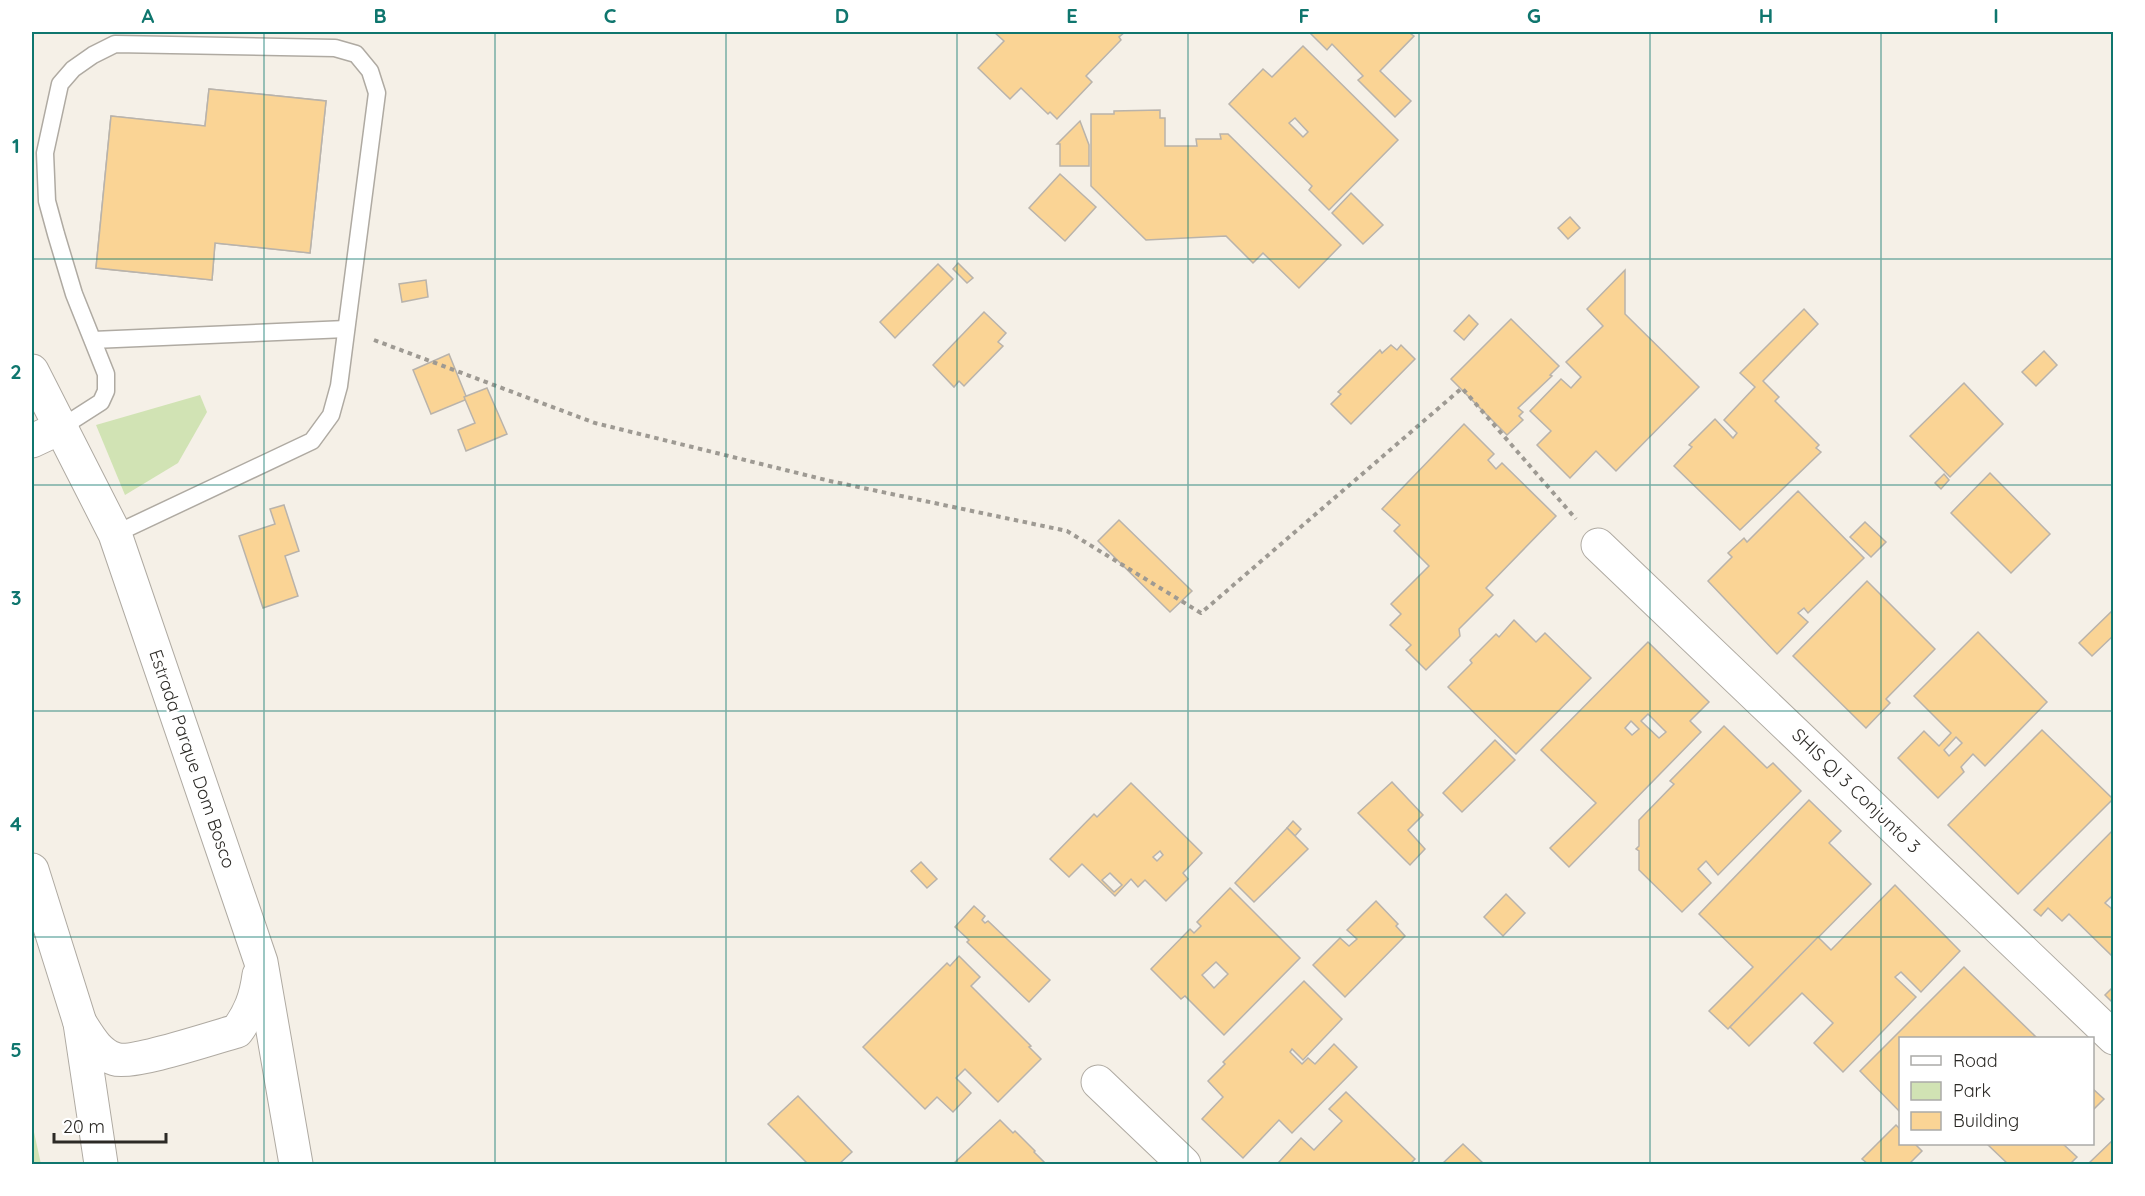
<svg xmlns="http://www.w3.org/2000/svg" width="2145" height="1196" viewBox="0 0 2145 1196" font-family="Quicksand,sans-serif">
	<rect width="100%" height="100%" fill="#f5f0e7"/>
	<g fill="#d1e3b4">
		<polygon points="200,395 207,412 178,463 125,495 96,425"/>
		<polygon points="32,1123 41,1164 32,1164"/>
	</g>
	<g fill="#fad495" stroke="#b9b3ab" stroke-width="1.5" fill-rule="evenodd">
		<polygon points="994,32 1125,32 1119,37 1121,40 1086,76 1092,82 1057,119 1050,112 1048,114 1021,88 1010,99 978,68 1004,41"/>
		<polygon points="1309,32 1408,32 1414,36 1380,71 1411,101 1395,117 1358,80 1363,76 1332,44 1327,50"/>
		<path d="M1303 46 1398 140 1329 210 1309 190 1312 186 1229 104 1263 69 1272 77ZM1295 118 1308 132 1303 137 1289 123Z"/>
		<path d="M209 89 326 101 310 253 215 243 212 280 96 268 111 116 205 126ZM204 152 224 155 217 221 197 218Z"/>
		<polygon points="209,89 326,101 310,253 215,243 212,280 96,268 111,116 205,126"/>
		<polygon points="1160,110 1160,118 1165,118 1165,146 1197,146 1196,139 1221,139 1220,134 1228,134 1341,245 1299,288 1263,253 1253,263 1226,236 1146,240 1091,186 1091,114 1114,114 1114,111"/>
		<polygon points="1080,121 1089,145 1089,166 1060,166 1060,144 1057,144"/>
		<polygon points="1060,174 1096,207 1065,241 1029,208"/>
		<polygon points="1351,193 1383,225 1363,244 1332,213"/>
		<polygon points="1570,217 1580,228 1568,239 1558,228"/>
		<polygon points="958,263 973,278 967,283 953,269"/>
		<polygon points="938,264 953,279 895,338 880,322"/>
		<polygon points="1625,270 1625,314 1699,387 1616,471 1596,451 1570,478 1537,445 1551,431 1530,411 1561,379 1571,388 1581,377 1566,362 1603,326 1587,309"/>
		<polygon points="426,280 428,297 402,302 399,284"/>
		<polygon points="1804,309 1818,324 1763,381 1779,397 1775,401 1819,445 1816,448 1821,452 1740,530 1674,466 1692,447 1689,445 1715,419 1733,438 1737,433 1724,420 1755,387 1740,373"/>
		<polygon points="984,312 1006,333 998,342 1003,346 964,386 959,381 954,387 933,365"/>
		<polygon points="1469,315 1478,324 1464,340 1454,331"/>
		<polygon points="1511,319 1559,366 1550,375 1552,376 1518,408 1523,412 1519,416 1523,420 1507,435 1451,379"/>
		<polygon points="1391,345 1397,350 1401,345 1415,359 1351,424 1331,404 1341,394 1338,392 1380,350 1382,353"/>
		<polygon points="2044,351 2057,365 2036,386 2022,372"/>
		<polygon points="449,354 466,396 465,400 431,414 413,370"/>
		<polygon points="1964,383 2003,424 1950,477 1910,436"/>
		<polygon points="487,388 507,434 466,451 458,430 475,423 464,397"/>
		<polygon points="1464,424 1494,454 1488,460 1496,469 1502,463 1556,516 1486,588 1493,595 1459,629 1460,636 1426,670 1406,650 1411,645 1390,625 1401,614 1391,604 1429,566 1394,531 1400,525 1382,509"/>
		<polygon points="1990,473 2050,534 2011,573 1951,513"/>
		<polygon points="1944,474 1949,480 1941,489 1935,483"/>
		<polygon points="1798,491 1864,558 1808,613 1804,608 1798,613 1808,622 1777,654 1708,581 1732,557 1728,553 1744,538 1747,542"/>
		<polygon points="284,505 299,551 285,556 298,596 263,608 239,536 275,524 270,509"/>
		<polygon points="1119,520 1192,591 1170,612 1098,541"/>
		<polygon points="1865,522 1886,542 1871,557 1850,537"/>
		<polygon points="1867,581 1935,649 1886,699 1890,703 1866,728 1793,656"/>
		<polygon points="2114,609 2114,635 2092,656 2079,643"/>
		<polygon points="1514,620 1536,642 1545,633 1591,678 1516,754 1448,687 1472,663 1470,660 1496,634 1499,637"/>
		<path d="M1978 632 2047 702 1985 766 1973 754 1961 767 1964 772 1938 798 1898 758 1924 731 1939 746 1951 733 1914 696ZM1956 737 1962 743 1949 756 1944 750Z"/>
		<path d="M1648 642 1709 702 1690 721 1701 732 1569 867 1550 848 1596 803 1541 750ZM1648 714 1666 732 1659 738 1641 721ZM1631 721 1639 729 1632 735 1625 728Z"/>
		<polygon points="1724,726 1767,768 1773,763 1801,791 1718,875 1706,861 1698,869 1711,883 1682,912 1639,870 1639,851 1636,849 1639,846 1639,820 1674,784 1670,781"/>
		<polygon points="2042,730 2113,799 2018,894 1948,825"/>
		<polygon points="1495,740 1515,760 1462,812 1443,793"/>
		<polygon points="1392,782 1423,815 1408,830 1425,849 1410,865 1358,813"/>
		<path d="M1131 783 1202 853 1183 873 1188 879 1166 901 1145 880 1138 887 1131 879 1115 896 1082 864 1069 877 1050 859 1094 814 1097 817ZM1160 851 1163 855 1157 861 1153 857ZM1110 873 1122 885 1114 892 1102 880Z"/>
		<polygon points="1809,800 1841,831 1829,843 1871,884 1728,1029 1709,1011 1753,967 1699,914"/>
		<polygon points="1293,821 1301,829 1295,836 1287,828"/>
		<polygon points="1287,828 1308,849 1254,902 1235,883"/>
		<polygon points="2114,829 2114,894 2105,903 2111,908 2114,906 2114,953 2111,955 2069,914 2062,921 2048,908 2041,916 2034,910"/>
		<polygon points="921,862 937,879 927,888 911,871"/>
		<polygon points="1895,885 1960,951 1921,992 1901,972 1895,977 1916,997 1843,1072 1814,1043 1833,1023 1802,993 1749,1046 1730,1027 1818,937 1831,950"/>
		<path d="M1230 888 1300 958 1224 1035 1185 996 1181 999 1151 969 1190 929 1194 933 1201 926 1197 922ZM1216 962 1228 974 1214 988 1202 975Z"/>
		<polygon points="1506,894 1525,913 1503,936 1484,917"/>
		<polygon points="1376,901 1398,924 1396,926 1405,936 1345,997 1313,965 1340,938 1349,946 1357,939 1347,930"/>
		<polygon points="974,906 985,916 982,920 985,923 988,921 1050,980 1029,1002 967,942 969,940 955,927"/>
		<polygon points="959,956 980,977 971,986 1031,1046 1029,1047 1041,1059 998,1102 965,1069 956,1078 971,1093 953,1112 937,1097 925,1109 863,1047 947,963 950,966"/>
		<polygon points="1964,967 2036,1037 1900,1038 1900,1112 1860,1071"/>
		<polygon points="1304,981 1342,1019 1303,1060 1292,1049 1290,1052 1302,1064 1308,1058 1315,1064 1334,1044 1357,1067 1292,1133 1279,1120 1243,1158 1202,1119 1223,1097 1208,1081 1225,1064 1223,1062"/>
		<polygon points="2114,986 2114,1004 2105,995"/>
		<polygon points="2092,1088 2104,1099 2092,1111"/>
		<polygon points="1346,1092 1415,1159 1410,1164 1281,1164 1279,1162 1301,1138 1314,1150 1342,1121 1329,1109"/>
		<polygon points="798,1096 852,1152 839,1164 808,1164 768,1124"/>
		<polygon points="1000,1120 1013,1133 1015,1131 1035,1151 1034,1152 1044,1162 1043,1164 953,1164"/>
		<polygon points="1896,1125 1900,1129 1900,1144 1915,1144 1922,1151 1909,1164 1868,1164 1862,1159"/>
		<polygon points="2114,1139 2114,1164 2088,1164"/>
		<polygon points="1463,1144 1484,1164 1442,1164"/>
		<polygon points="1987,1144 2063,1144 2077,1157 2070,1164 2008,1164"/>
	</g>
	<g fill="none" stroke-linecap="round" stroke-linejoin="round">
		<g stroke="#afaaa2" stroke-width="19">
			<g id="lane">
				<polyline points="93,340 346,329"/>
				<polyline points="62,427 101,402 106,391 106,374 74,294 56,234 47,201 45,153 60,84 73,69 93,55 115,44 335,48 356,54 370,71 377,93 339,386 331,415 312,441 115,534"/>
			</g>
		</g>
		<g stroke="#afaaa2" stroke-width="35">
			<g id="street">
				<polyline points="1598,545 2114,1038"/>
				<polyline points="1098,1082 1184,1164"/>
			</g>
		</g>
		<g stroke="#afaaa2" stroke-width="35">
			<g id="primary">
				<polyline points="32,371 115,534 261,962 296,1164"/>
				<polyline points="32,441 62,427"/>
				<polyline points="32,870 80,1023 101,1164"/>
				<path d="M80 1023C89 1037 98 1054 115 1059 132 1065 215 1037 237 1031 250 1013 256 998 259 975"/>
			</g>
		</g>
		<polyline stroke="#9e9a93" stroke-width="4" stroke-dasharray="4.5 4.5" stroke-linecap="butt" points="374,340 595,423 830,481 1067,531 1201,613 1462,388 1576,519"/>
		<use href="#lane" stroke="#fff" stroke-width="16"/>
		<use href="#street" stroke="#fff" stroke-width="33"/>
		<use href="#primary" stroke="#fff" stroke-width="33"/>
	</g>
	<path fill="none" stroke="#0f766e" stroke-width="1.5" stroke-opacity="0.55" d="M264 32V1164M495 32V1164M726 32V1164M957 32V1164M1188 32V1164M1419 32V1164M1650 32V1164M1881 32V1164M32 259H2114M32 485H2114M32 711H2114M32 937H2114"/>
	<g text-anchor="middle" stroke-width="5" stroke-linejoin="round" paint-order="stroke">
		<g font-size="18" fill="#2c2a26" stroke="#fff">
			<text transform="translate(192 759) rotate(71)" y="6">Estrada Parque Dom Bosco</text>
			<text transform="translate(1856 791) rotate(44)" y="6">SHIS QI 3 Conjunto 3</text>
		</g>
	</g>
	<rect width="2145" height="1196" fill="none" stroke="#ffffff" stroke-width="66"/>
	<rect x="1899" y="1037" width="195" height="108" fill="#ffffff" stroke="#abaaa8" stroke-width="1.5"/>
	<rect x="1911" y="1056" width="30" height="9" fill="#ffffff" stroke="#abaaa8" stroke-width="1.5"/>
	<text x="1953" y="1067" font-size="18" fill="#2c2a26">Road</text>
	<rect x="1911" y="1082" width="30" height="18" fill="#d1e3b4" stroke="#abaaa8" stroke-width="1.5"/>
	<text x="1953" y="1097" font-size="18" fill="#2c2a26">Park</text>
	<rect x="1911" y="1112" width="30" height="18" fill="#fad495" stroke="#abaaa8" stroke-width="1.5"/>
	<text x="1953" y="1127" font-size="18" fill="#2c2a26">Building</text>
	<path d="M54 1133v9h112v-9" fill="none" stroke="#2c2a26" stroke-width="3"/>
	<text x="63" y="1133" font-size="18" fill="#2c2a26" stroke="#ffffff" stroke-width="4.5" paint-order="stroke">20 m</text>
	<rect x="33" y="33" width="2079" height="1130" fill="none" stroke="#0f766e" stroke-width="2"/>
	<g font-size="20" text-anchor="middle" font-weight="bold" fill="#0f766e">
		<text x="148" y="23">A</text>
		<text x="380" y="23">B</text>
		<text x="610" y="23">C</text>
		<text x="842" y="23">D</text>
		<text x="1072" y="23">E</text>
		<text x="1304" y="23">F</text>
		<text x="1534" y="23">G</text>
		<text x="1766" y="23">H</text>
		<text x="1996" y="23">I</text>
		<text x="16" y="153">1</text>
		<text x="16" y="379">2</text>
		<text x="16" y="605">3</text>
		<text x="16" y="831">4</text>
		<text x="16" y="1057">5</text>
	</g>
</svg>
